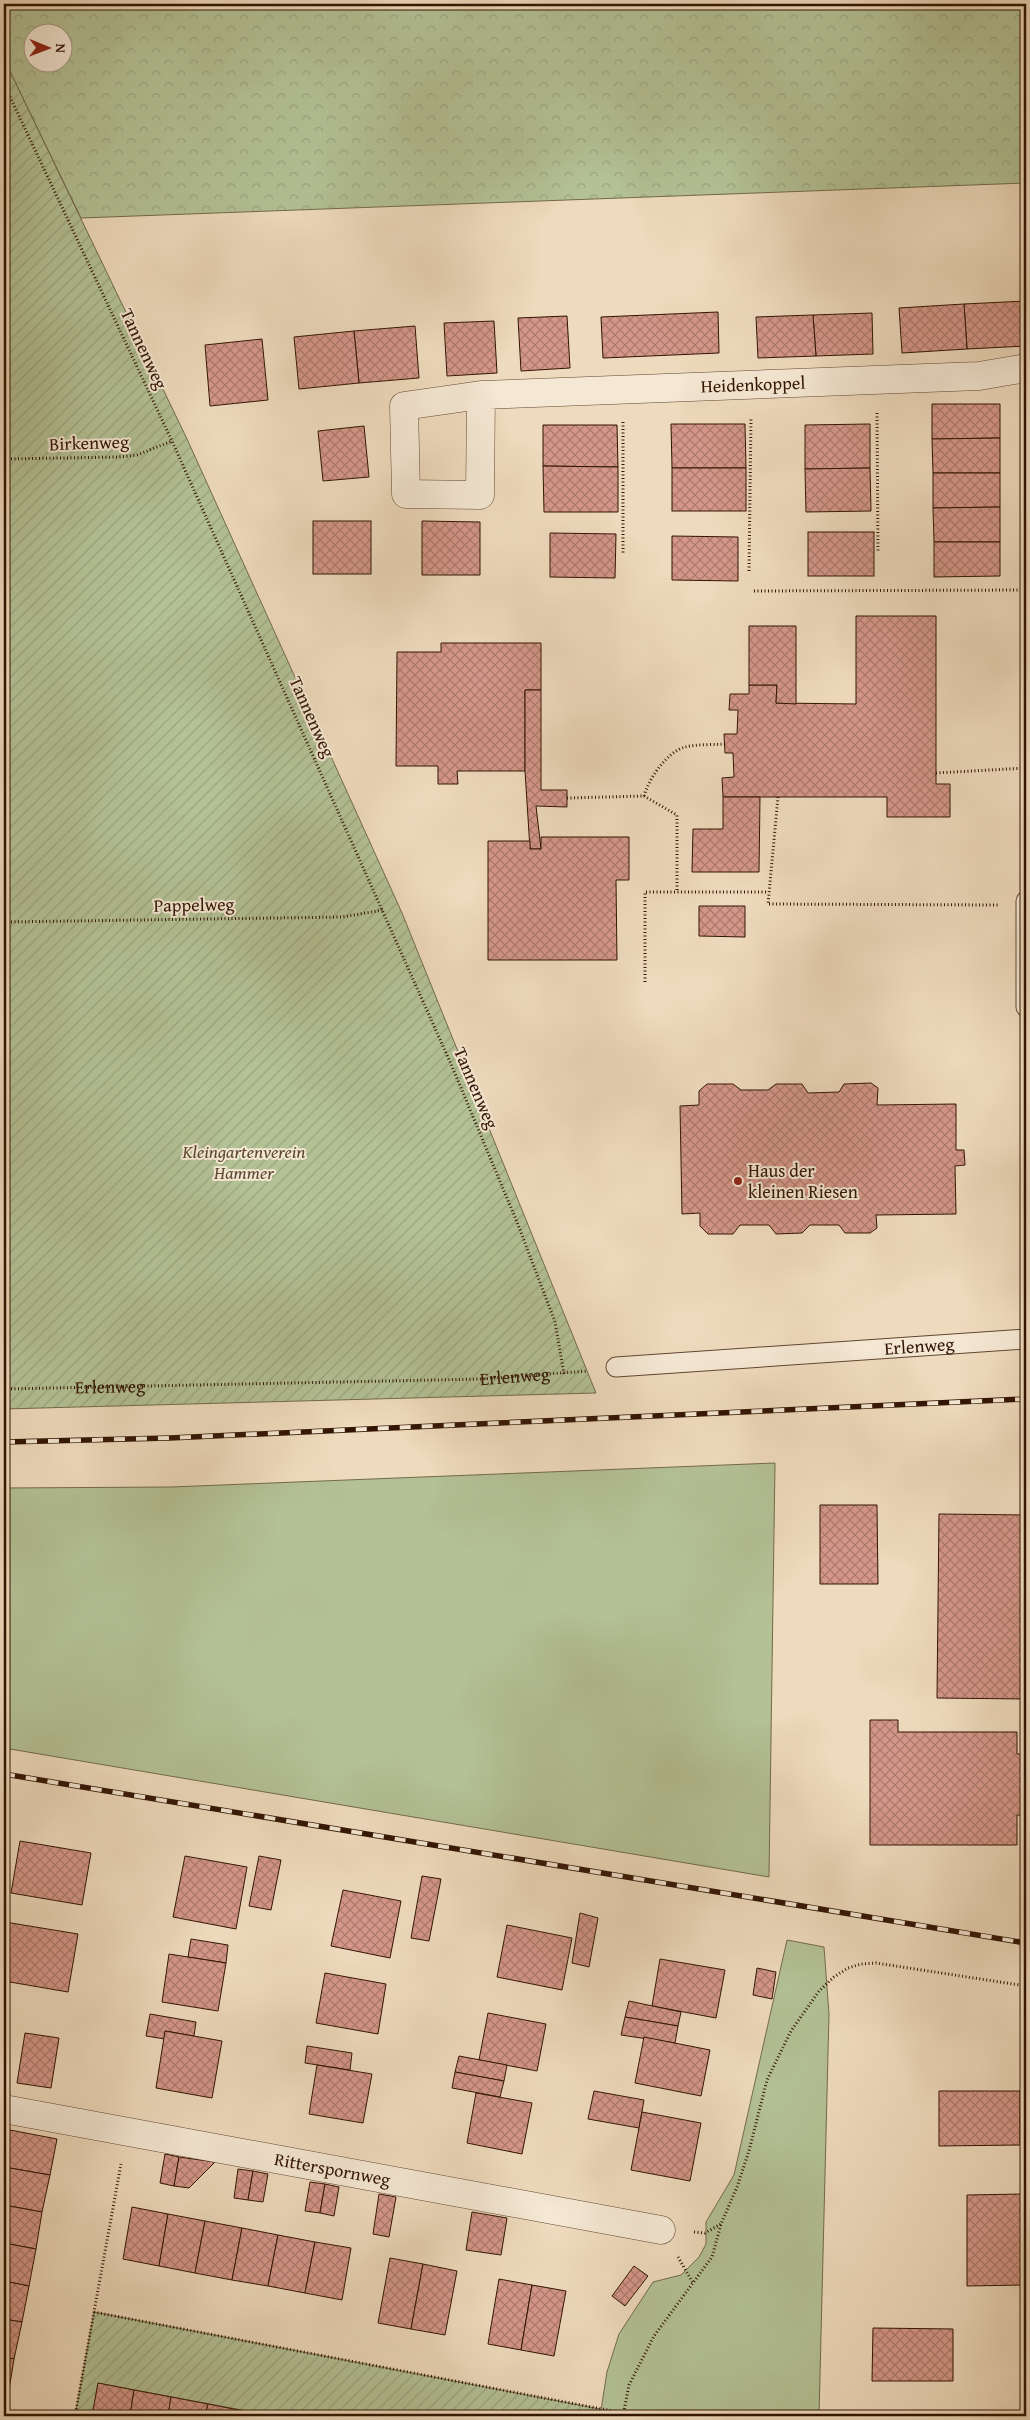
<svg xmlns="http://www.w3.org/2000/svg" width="1030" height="2420" viewBox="0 0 1030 2420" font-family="'Gentium Book Plus',serif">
	<defs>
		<pattern id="forest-crowns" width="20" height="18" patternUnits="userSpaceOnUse" patternTransform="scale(1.25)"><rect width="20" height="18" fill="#b3c195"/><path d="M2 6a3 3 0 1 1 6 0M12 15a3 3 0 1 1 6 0" fill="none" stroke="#9aa57f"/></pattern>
		<pattern id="garden-furrows" width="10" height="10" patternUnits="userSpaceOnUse" patternTransform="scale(1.25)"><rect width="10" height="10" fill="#b3c195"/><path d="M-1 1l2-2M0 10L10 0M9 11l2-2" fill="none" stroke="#9aa57f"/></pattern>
		<pattern id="building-cross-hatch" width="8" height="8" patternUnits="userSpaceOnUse" patternTransform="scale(1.25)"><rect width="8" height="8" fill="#d59789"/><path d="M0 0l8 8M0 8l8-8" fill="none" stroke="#ad7a6e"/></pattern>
	</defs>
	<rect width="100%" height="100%" fill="#eedabc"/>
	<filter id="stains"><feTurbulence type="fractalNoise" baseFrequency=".004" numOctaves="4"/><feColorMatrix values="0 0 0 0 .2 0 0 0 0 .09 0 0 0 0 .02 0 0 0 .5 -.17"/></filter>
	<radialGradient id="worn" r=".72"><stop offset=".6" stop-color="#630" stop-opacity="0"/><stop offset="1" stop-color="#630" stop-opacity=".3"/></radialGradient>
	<g fill="#b3c195" stroke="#726a4c">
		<polygon points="775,1463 769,1877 4,1748 4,1488 171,1487"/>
		<polygon points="787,1940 824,1947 829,2014 819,2416 600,2416 607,2372 619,2334 653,2282 681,2275 699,2257 706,2244 706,2222 734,2175"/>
	</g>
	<path fill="url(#forest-crowns)" stroke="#726a4c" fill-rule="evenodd" d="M4 4H1026V183L81 218 4 59ZM32 32H62V62H32Z"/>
	<g fill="url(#garden-furrows)" stroke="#726a4c">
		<polygon points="4,59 187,439 402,913 596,1393 4,1409"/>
		<polygon points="94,2312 600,2409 600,2416 274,2416 98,2383 92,2416 75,2416"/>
	</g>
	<g fill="url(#building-cross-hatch)" stroke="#321403">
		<polygon points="1026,301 1026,346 967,349 964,304"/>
		<polygon points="964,304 967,349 902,353 899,308"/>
		<polygon points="718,312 719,353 603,358 601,317"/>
		<polygon points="872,313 873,354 816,356 813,315"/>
		<polygon points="813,315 816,356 758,358 756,317"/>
		<polygon points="567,316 570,368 521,371 518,318"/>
		<polygon points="494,321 497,373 447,376 444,323"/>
		<polygon points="415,326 419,378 359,383 354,331"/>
		<polygon points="354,331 359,383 299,389 294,337"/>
		<polygon points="262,339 268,400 210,406 205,345"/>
		<polygon points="932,404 1000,404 1000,438 932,439"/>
		<polygon points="671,424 745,424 746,468 672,468"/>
		<polygon points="870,424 870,468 805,469 805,425"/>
		<polygon points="543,425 617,425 618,467 543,466"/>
		<polygon points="364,426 369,477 323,481 318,431"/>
		<polygon points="1000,438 1000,473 933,473 932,439"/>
		<polygon points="543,466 618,467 618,512 544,512"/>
		<rect x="672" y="468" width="74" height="43"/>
		<polygon points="870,468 871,511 806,512 805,469"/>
		<polygon points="933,473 1000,473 1000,507 933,508"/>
		<polygon points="1000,507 1000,542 934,542 933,508"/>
		<rect x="313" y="521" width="58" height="53"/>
		<polygon points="422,521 480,522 480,575 422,575"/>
		<rect x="808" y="532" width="66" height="44"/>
		<polygon points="550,533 616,534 615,578 550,577"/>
		<polygon points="672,536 738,537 738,581 672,580"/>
		<polygon points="934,542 1000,542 1000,576 934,577"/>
		<polygon points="856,616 936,616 936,784 950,784 950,817 887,817 887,797 723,797 722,778 734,777 733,753 725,753 724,734 737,734 738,710 729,710 730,694 749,694 749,685 777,685 776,703 856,704"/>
		<polygon points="749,626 796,626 796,704 776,703 777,685 749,685"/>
		<polygon points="441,643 541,643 541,690 525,690 525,771 457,771 458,784 438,784 438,766 396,766 397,652 441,652"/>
		<polygon points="525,690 541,690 541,790 567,790 567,807 536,806 541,849 530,849 525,771"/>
		<polygon points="723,797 760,797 759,872 692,872 693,829 723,829"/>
		<polygon points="541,837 629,837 629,880 616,880 617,960 488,960 488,841 530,841 530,849 541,849"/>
		<polygon points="699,906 745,906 745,937 699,936"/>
		<polygon points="871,1083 878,1088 877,1105 956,1104 956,1150 964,1150 965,1165 955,1166 956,1214 876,1215 877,1228 870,1233 845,1233 839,1225 810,1225 802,1233 776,1234 769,1225 740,1225 733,1234 708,1234 700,1226 700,1213 682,1214 680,1106 699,1105 699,1091 707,1084 733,1084 741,1090 768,1090 776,1084 802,1084 808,1093 839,1092 844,1084"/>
		<polygon points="820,1505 877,1505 878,1584 820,1584"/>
		<polygon points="939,1514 1026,1515 1026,1699 937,1698"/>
		<polygon points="870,1720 898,1720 898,1732 1017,1732 1017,1754 1026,1754 1026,1815 1017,1815 1017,1845 870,1845"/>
		<polygon points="20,1841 91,1853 82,1905 11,1893"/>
		<polygon points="185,1856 247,1867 236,1929 173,1917"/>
		<polygon points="259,1856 281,1860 271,1910 249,1906"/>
		<polygon points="422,1876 441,1879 429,1941 411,1938"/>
		<polygon points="343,1890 401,1901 390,1958 331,1946"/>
		<polygon points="580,1913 598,1918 589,1967 572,1963"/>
		<polygon points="5,1922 78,1934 68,1992 4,1981"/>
		<polygon points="507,1925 572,1938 562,1990 497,1977"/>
		<polygon points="191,1939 228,1945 226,1963 188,1957"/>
		<polygon points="169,1954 226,1963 218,2011 162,2002"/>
		<polygon points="660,1959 725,1970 716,2018 652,2006"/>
		<polygon points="757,1968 776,1972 772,1999 753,1995"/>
		<polygon points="325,1973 386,1984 378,2034 316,2023"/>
		<polygon points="629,2001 681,2012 678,2026 625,2017"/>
		<polygon points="488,2013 546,2024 537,2071 479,2060"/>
		<polygon points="150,2014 196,2022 194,2036 165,2031 165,2039 146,2036"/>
		<polygon points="625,2017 678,2026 675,2043 621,2035"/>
		<polygon points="165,2031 222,2041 212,2098 156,2088"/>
		<polygon points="25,2033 59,2038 51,2088 17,2083"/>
		<polygon points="644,2037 710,2050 701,2096 635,2083"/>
		<polygon points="307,2046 352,2053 350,2070 305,2063"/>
		<polygon points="459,2056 507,2065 504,2081 455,2072"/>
		<polygon points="317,2065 372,2074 363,2123 309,2114"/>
		<polygon points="455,2072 504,2081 500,2097 452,2088"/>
		<polygon points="594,2091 644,2100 639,2128 588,2119"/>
		<polygon points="939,2091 1020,2091 1020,2145 939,2146"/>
		<polygon points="476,2093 532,2103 522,2154 467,2143"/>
		<polygon points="642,2112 701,2123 690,2181 631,2170"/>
		<polygon points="5,2129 57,2139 50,2175 4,2167"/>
		<polygon points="165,2154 179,2157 174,2186 160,2183"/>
		<polygon points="179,2157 215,2162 189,2188 174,2186"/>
		<polygon points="4,2167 50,2175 42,2212 4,2205"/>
		<polygon points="238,2169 253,2171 248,2200 234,2198"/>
		<polygon points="253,2171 268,2174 263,2202 248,2200"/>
		<polygon points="310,2182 325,2184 320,2213 305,2211"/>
		<polygon points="325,2184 339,2187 334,2216 320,2213"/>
		<polygon points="379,2194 396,2197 389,2237 373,2234"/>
		<polygon points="1024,2194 1025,2285 967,2286 967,2195"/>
		<polygon points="4,2205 42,2212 36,2249 4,2243"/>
		<polygon points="132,2207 168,2214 159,2266 123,2259"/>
		<polygon points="472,2212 507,2218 501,2255 466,2250"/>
		<polygon points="168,2214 205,2221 195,2273 159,2266"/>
		<polygon points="205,2221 242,2228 232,2280 195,2273"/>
		<polygon points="242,2228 278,2235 268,2286 232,2280"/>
		<polygon points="278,2235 315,2242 305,2293 268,2286"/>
		<polygon points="315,2242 351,2248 342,2300 305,2293"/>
		<polygon points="4,2243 36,2249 29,2286 4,2281"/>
		<polygon points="390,2258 423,2264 411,2329 378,2323"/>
		<polygon points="423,2264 457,2271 445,2335 411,2329"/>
		<polygon points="634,2266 648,2276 625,2306 612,2296"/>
		<polygon points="499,2279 532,2285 521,2350 488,2344"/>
		<polygon points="4,2281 29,2286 22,2322 4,2319"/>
		<polygon points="532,2285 566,2291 554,2356 521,2350"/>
		<polygon points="4,2319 22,2322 14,2359 4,2357"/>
		<polygon points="873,2328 953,2329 953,2381 872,2381"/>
		<polygon points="4,2357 14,2359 8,2396 4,2395"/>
		<polygon points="98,2383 134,2390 130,2416 92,2416"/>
		<polygon points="134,2390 171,2397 168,2416 130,2416"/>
		<polygon points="4,2395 8,2396 4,2416"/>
		<polygon points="171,2397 208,2404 205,2416 168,2416"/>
		<polygon points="208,2404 244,2411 243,2416 205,2416"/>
		<polygon points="244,2411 274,2416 243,2416"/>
	</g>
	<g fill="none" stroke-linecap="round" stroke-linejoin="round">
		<g stroke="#614631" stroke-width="21">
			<g id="service">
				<polyline points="1026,901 1026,1007"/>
				<path id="s2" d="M616 1367 1026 1339"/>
			</g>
		</g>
		<g stroke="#614631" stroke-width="29">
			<g id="minor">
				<path id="s3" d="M481 395 480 495 406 494 404 406 481 395 979 376 1026 368"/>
				<path id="s4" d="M4 2109 661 2230"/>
			</g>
		</g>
		<g stroke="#321403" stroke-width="3" stroke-dasharray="1 2.5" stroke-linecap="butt">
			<polyline points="4,84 172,441 451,1064 517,1222 555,1322 564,1374"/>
			<polyline points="877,413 878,552"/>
			<polyline points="623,422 623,554"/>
			<polyline points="4,459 119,457 137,455 172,441"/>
			<polyline points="749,571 751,417"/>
			<polyline points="754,591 1026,590"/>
			<polyline points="936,773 1026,768"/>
			<path d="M644 796C649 778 667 752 685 747 697 744 712 745 724 744"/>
			<polyline points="778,797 768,904 998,905"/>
			<polyline points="567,798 644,796 677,815 677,891"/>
			<polyline points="4,922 342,917 383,910"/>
			<polyline points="645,982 645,892 768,892"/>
			<path id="s1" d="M4 1389 482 1379 588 1371"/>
			<polyline points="694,2232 705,2233 721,2224"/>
			<polyline points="678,2257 693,2283"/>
			<polyline points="94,2312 623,2413"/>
			<polyline points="75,2416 121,2164"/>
			<polyline points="623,2416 629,2385 654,2336 712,2257 721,2224 737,2187 749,2151 767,2080 791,2031 819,1991 834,1977 848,1968 861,1964 876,1963 1026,1986"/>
		</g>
		<use href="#service" stroke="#f4e7d3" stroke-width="19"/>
		<use href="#minor" stroke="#f4e7d3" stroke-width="28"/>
		<g stroke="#321403" stroke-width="5.5">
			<g id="rail">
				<polyline points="4,1442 170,1438 1026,1399"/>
				<polyline points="4,1774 1026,1943"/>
			</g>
		</g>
		<use href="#rail" stroke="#f4e7d3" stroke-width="4" stroke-dasharray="11" stroke-linecap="butt"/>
	</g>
	<circle fill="#8f2418" stroke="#f4e7d3" stroke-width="2" cx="738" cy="1181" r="5"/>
	<g text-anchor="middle" stroke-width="4" stroke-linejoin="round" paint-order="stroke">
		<g font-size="18" fill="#321403" stroke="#f4e7d3">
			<text transform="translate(144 349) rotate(65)" y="6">Tannenweg</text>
			<text dy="6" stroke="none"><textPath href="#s3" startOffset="612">Heidenkoppel</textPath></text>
			<text transform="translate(89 443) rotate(-2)" y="6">Birkenweg</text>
			<text transform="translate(312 717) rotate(66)" y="6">Tannenweg</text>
			<text transform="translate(194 905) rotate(-1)" y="6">Pappelweg</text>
			<text transform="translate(476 1088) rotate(67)" y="6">Tannenweg</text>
			<text dy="6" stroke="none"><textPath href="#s2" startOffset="304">Erlenweg</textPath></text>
			<text dy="6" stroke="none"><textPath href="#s1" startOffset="511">Erlenweg</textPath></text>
			<text dy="6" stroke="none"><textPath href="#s1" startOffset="106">Erlenweg</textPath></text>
			<text dy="6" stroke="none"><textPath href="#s4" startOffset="334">Ritterspornweg</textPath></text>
		</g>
		<g font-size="18" font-style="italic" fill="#59482f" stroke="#f4e7d3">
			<text x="244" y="1158">Kleingartenverein<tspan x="244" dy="21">Hammer</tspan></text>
		</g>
		<g font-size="18" fill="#321403" stroke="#f4e7d3" text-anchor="start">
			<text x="748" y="1177">Haus der<tspan x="748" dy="21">kleinen Riesen</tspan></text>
		</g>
	</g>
	<rect width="1030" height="2420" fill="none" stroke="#eedabc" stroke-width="20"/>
	<rect x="5" y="5" width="1020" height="2410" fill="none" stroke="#321403" stroke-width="2.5"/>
	<rect x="10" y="10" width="1010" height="2400" fill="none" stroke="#321403"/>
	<g transform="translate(48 48) rotate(91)"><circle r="24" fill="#f4e7d3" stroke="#a69380"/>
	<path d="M0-4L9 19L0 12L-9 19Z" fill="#8f2418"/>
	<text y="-8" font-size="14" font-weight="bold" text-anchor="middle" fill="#321403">N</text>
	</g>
	<rect width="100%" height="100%" filter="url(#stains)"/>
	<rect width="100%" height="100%" fill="url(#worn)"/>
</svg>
